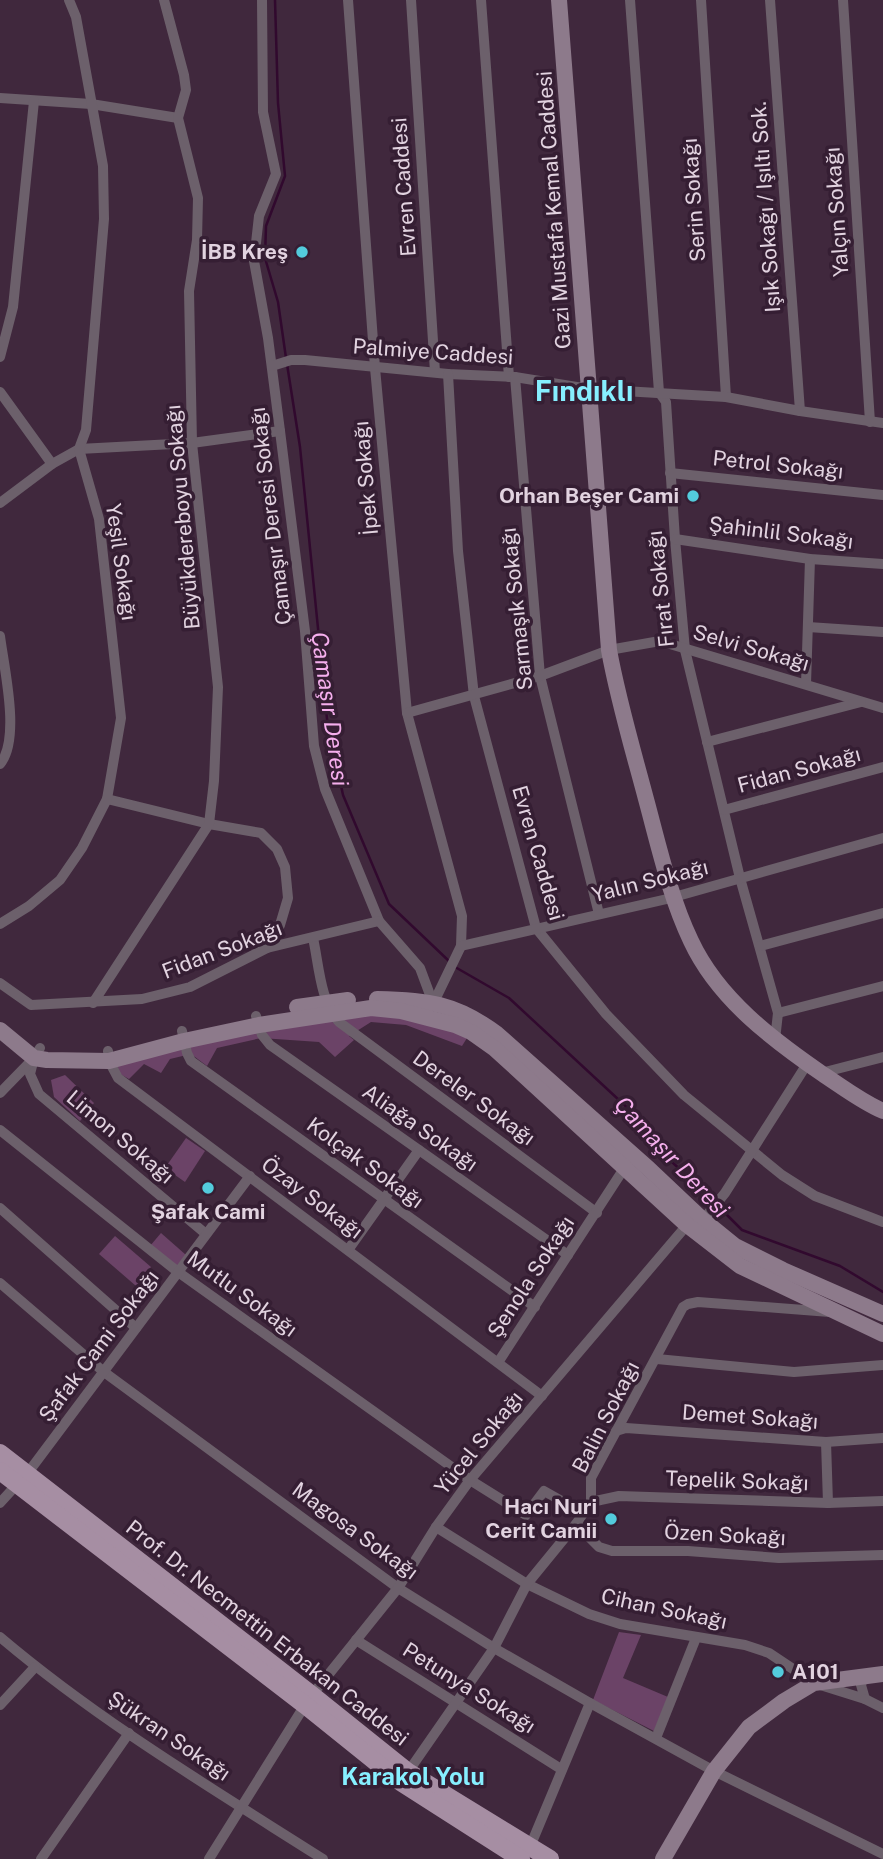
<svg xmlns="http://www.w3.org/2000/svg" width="883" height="1859" viewBox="0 0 883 1859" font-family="'Public Sans',sans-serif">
	<rect width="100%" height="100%" fill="#40283d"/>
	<g fill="#6b4367">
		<path d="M369 1013C404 1016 435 1021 467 1038L462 1046 406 1025 371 1022 349 1036 354 1040 335 1057 319 1042 261 1038 217 1048 207 1066 191 1054 170 1059 161 1073 144 1064 129 1079 120 1074 114 1063 181 1044Z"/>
		<polygon points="65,1075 94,1103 80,1121 54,1097 51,1080"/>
		<polygon points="186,1138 205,1151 185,1182 165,1168"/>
		<polygon points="161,1233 186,1255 176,1267 150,1246"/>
		<polygon points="115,1236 151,1267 136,1286 99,1254"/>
		<polygon points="619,1632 641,1635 623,1678 668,1697 654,1731 593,1700"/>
	</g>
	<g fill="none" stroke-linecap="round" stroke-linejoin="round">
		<g stroke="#31092e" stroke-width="2.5">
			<polyline points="275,0 278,103 285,176 266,226 265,258 278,302 286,358"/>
			<polyline points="287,364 300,447 327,719 343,795 389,904 450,962"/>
			<polyline points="455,967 509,998 633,1113 659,1150 713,1200"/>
			<polyline points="717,1205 742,1230 840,1266 883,1292"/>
		</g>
		<g stroke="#6c606b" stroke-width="10">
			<polyline points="262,0 263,112 276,174 259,216 254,261 268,338 280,431 305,631 314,746 325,789 379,921 420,968 433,1003"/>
			<polyline points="348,0 375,368 407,713 462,916 461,946 433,1004"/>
			<polyline points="411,0 435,372"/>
			<polyline points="481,0 509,377"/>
			<polyline points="630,0 659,392 666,402 675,539 685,650 740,878 778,1013 775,1040"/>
			<polyline points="701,0 726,397"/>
			<polyline points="770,0 800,411"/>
			<polyline points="843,0 870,422"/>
			<polyline points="0,98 91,104 178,118"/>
			<polyline points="0,357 13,307 34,101"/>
			<polyline points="272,366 291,360 305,360 448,374 515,377 589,389 726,397 800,411 883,423"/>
			<polyline points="448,374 458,551 474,696 536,928 606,1014 684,1095 782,1175 815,1196 883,1222"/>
			<polyline points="515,377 540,676 599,914"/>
			<polyline points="0,392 52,464"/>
			<polyline points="670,473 883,495"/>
			<polyline points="0,503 52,464 79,449 192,443 280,431"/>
			<polyline points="675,539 810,559 883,564"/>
			<polyline points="808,627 883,632"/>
			<path d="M0 636C4 668 21 739 0 764"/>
			<polyline points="806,684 810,559"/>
			<polyline points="407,713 540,676 609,650 660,641 883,708"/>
			<polyline points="707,742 861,702"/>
			<polyline points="107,799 209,824 261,833 277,849 285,867 288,898 280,925 267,948"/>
			<polyline points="724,810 883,767"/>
			<polyline points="0,924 29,906 60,880 82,848 107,799 121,718 99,519 79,449 86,430 104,219 103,166 76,17 69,0"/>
			<path d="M313 938C319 965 320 1001 339 1022L597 1213"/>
			<polyline points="461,946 667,899 883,838"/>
			<polyline points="760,946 883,913"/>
			<polyline points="0,983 31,1005 142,999 190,987 267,948 379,921"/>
			<polyline points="93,1003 209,824 214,781 218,687 192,443 189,291 197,240 198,198 178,118 186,90 184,75 164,0"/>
			<polyline points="778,1013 883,986"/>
			<polyline points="256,1016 262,1035 270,1045 568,1255"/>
			<polyline points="182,1031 187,1053 191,1061 535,1307"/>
			<polyline points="108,1051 109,1061 118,1078 542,1396"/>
			<polyline points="34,1058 30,1074 39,1094 206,1234"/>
			<polyline points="821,1073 883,1057"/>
			<polyline points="0,1093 34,1058 40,1048"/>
			<polyline points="0,1130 178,1272 470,1480 526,1515 544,1491 583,1513"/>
			<polyline points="0,1208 136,1328"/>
			<polyline points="703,1220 725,1193 807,1064"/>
			<polyline points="348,1250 419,1150"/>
			<polyline points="0,1283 104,1372 398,1588 494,1648 590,1703 714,1771 883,1854"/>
			<polyline points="657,1359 794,1372 883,1365"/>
			<polyline points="499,1361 625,1167"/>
			<polyline points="616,1431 626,1428 826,1442 883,1438"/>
			<polyline points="826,1442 828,1503"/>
			<polyline points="591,1502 619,1496 828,1503 883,1501"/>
			<polyline points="0,1503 30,1470 250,1176"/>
			<polyline points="576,1524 599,1547 612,1551 688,1551 779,1558 883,1555"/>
			<polyline points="436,1527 527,1584 589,1614 620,1624 745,1645 769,1653 814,1683 865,1699 861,1685 864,1676"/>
			<path d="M0 1637C99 1721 213 1789 323 1859"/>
			<polyline points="356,1640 561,1769"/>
			<polyline points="312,1695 398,1588 436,1527 470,1480 687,1225"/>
			<polyline points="865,1699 883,1708"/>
			<polyline points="0,1705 35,1667"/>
			<polyline points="656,1738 696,1638"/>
			<polyline points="408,1772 494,1648 527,1584 576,1524 591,1502 591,1478 683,1307 688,1304 698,1302 830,1312"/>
			<polyline points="527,1847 532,1842 590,1703"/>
			<polyline points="41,1859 129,1733"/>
			<polyline points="209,1859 305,1705"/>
		</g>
		<g stroke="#8d7a8b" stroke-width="16">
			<path d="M559 0 609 650C618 700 633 750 646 799 659 847 670 897 691 941 718 999 773 1040 824 1075 844 1088 862 1102 883 1111"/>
			<path d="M377 999C427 1000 456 1003 497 1034L649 1169 703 1220 735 1246 783 1270 883 1314"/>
			<polyline points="297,1007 348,1000"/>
			<polyline points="0,1030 34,1058 47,1060 109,1061 184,1041 259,1025 371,1008 401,1011 455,1025 471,1032 495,1049 687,1225 740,1266 883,1334"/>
			<polyline points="663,1859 714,1771 749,1727 784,1701 814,1683 883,1674"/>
		</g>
		<g stroke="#a68ea3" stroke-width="18">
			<polyline points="0,1453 312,1695 408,1772 550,1859"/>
			<polyline points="0,1471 305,1705 402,1783 521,1859"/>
		</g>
	</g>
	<g fill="#53cbdc" stroke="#351e33" stroke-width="2.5">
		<circle cx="302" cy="252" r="7"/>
		<circle cx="693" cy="496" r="7"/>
		<circle cx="208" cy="1188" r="7"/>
		<circle cx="611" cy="1519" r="7"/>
		<circle cx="778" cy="1672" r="7"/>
	</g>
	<g text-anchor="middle" stroke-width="7" stroke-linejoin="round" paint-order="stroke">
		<g font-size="21" fill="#e2d3e0" stroke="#351e33">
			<text transform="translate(404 187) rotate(-94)" y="7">Evren Caddesi</text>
			<text transform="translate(694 200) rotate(-94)" y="7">Serin Sokağı</text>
			<text transform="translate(766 207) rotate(-94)" y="7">Işık Sokağı / Işıltı Sok.</text>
			<text transform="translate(554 210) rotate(-94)" y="7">Gazi Mustafa Kemal Caddesi</text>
			<text transform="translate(837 212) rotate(-94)" y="7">Yalçın Sokağı</text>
			<text transform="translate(433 352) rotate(4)" y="7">Palmiye Caddesi</text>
			<text transform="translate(778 465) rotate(6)" y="7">Petrol Sokağı</text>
			<text transform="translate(366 478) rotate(-95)" y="7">İpek Sokağı</text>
			<text transform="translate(271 516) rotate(-97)" y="7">Çamaşır Deresi Sokağı</text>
			<text transform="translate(183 517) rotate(-95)" y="7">Büyükdereboyu Sokağı</text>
			<text transform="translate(781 533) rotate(7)" y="7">Şahinlil Sokağı</text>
			<text transform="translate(121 562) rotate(82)" y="7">Yeşil Sokağı</text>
			<text transform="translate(661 589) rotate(-96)" y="7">Fırat Sokağı</text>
			<text transform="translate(517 609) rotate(-96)" y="7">Sarmaşık Sokağı</text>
			<text transform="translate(751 648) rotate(16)" y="7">Selvi Sokağı</text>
			<text transform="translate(799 770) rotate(-15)" y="7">Fidan Sokağı</text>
			<text transform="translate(538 853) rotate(74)" y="7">Evren Caddesi</text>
			<text transform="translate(650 881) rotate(-14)" y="7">Yalın Sokağı</text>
			<text transform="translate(222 950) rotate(-21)" y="7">Fidan Sokağı</text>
			<text transform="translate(474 1098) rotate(36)" y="7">Dereler Sokağı</text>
			<text transform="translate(420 1128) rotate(35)" y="7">Aliağa Sokağı</text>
			<text transform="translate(120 1137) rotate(40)" y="7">Limon Sokağı</text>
			<text transform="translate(365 1163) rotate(36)" y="7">Kolçak Sokağı</text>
			<text transform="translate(312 1198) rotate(37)" y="7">Özay Sokağı</text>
			<text transform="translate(531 1277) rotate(-57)" y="7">Şenola Sokağı</text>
			<text transform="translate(242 1294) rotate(36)" y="7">Mutlu Sokağı</text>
			<text transform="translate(99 1346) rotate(-53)" y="7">Şafak Cami Sokağı</text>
			<text transform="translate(606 1417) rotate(-63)" y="7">Balin Sokağı</text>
			<text transform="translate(750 1417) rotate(4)" y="7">Demet Sokağı</text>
			<text transform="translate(479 1443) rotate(-51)" y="7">Yücel Sokağı</text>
			<text transform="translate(737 1481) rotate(2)" y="7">Tepelik Sokağı</text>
			<text transform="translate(355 1531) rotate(36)" y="7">Magosa Sokağı</text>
			<text transform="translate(725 1535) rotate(3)" y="7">Özen Sokağı</text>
			<text transform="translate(664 1609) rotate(12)" y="7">Cihan Sokağı</text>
			<text transform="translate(267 1633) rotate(38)" y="7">Prof. Dr. Necmettin Erbakan Caddesi</text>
			<text transform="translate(469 1688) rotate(32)" y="7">Petunya Sokağı</text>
			<text transform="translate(169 1736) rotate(34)" y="7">Şükran Sokağı</text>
		</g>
		<g font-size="21" font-weight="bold" fill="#e2d3e0" stroke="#351e33" text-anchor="end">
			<text x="288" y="259">İBB Kreş</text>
			<text x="679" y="503">Orhan Beşer Cami</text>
			<text x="208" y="1219" text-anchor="middle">Şafak Cami</text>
			<text x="597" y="1514">Hacı Nuri<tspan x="597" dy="24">Cerit Camii</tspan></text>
			<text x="792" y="1679" text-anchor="start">A101</text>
		</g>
		<g font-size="23" font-style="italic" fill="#f5afed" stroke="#351e33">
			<text transform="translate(330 709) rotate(82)" y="8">Çamaşır Deresi</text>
			<text transform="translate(672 1157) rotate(47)" y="8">Çamaşır Deresi</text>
		</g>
		<g font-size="24" font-weight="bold" fill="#86efff" stroke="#351e33">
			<text x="413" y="1785">Karakol Yolu</text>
		</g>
		<g font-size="28" font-weight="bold" fill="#86efff" stroke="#351e33">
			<text x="584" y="401">Fındıklı</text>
		</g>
	</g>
</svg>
